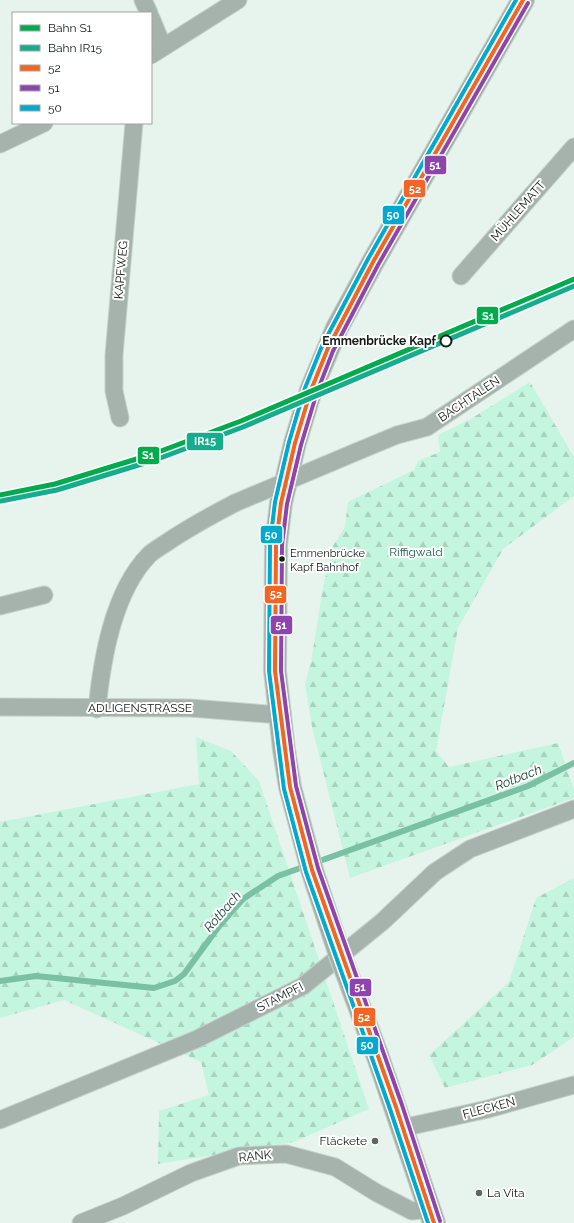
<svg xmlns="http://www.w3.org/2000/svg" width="574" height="1223" viewBox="0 0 574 1223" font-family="Raleway,sans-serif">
	<defs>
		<pattern id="forest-firs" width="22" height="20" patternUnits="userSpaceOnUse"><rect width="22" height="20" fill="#c4f5de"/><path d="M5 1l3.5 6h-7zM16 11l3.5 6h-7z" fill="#a8d1be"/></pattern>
	</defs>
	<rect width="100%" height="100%" fill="#e7f4ed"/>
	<g fill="url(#forest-firs)">
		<polygon points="530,382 574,457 574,496 503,549 458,628 436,751 449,767 558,743 574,789 574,798 350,878 312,727 305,683 311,662 323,587 333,546 345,527 348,502 414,470 418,461 440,452 438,435 469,420"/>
		<polygon points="196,737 231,751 259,781 369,1109 294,1142 158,1164 159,1111 209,1095 201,1062 64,1000 0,1018 0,822 199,784"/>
		<polygon points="574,878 574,1037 532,1065 445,1088 429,1055 509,982 536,898"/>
	</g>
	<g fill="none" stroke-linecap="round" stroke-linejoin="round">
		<polyline stroke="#7ac0a3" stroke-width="6" points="0,981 36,976 154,988 175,981 184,974 220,925 243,899 278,876 528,786 574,763"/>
		<g stroke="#c6d1cb" stroke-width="19">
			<g id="street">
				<polyline points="143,0 149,13"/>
				<polyline points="151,18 163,47"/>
				<polyline points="151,55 238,0"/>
				<polyline points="0,144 44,123"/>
				<polyline points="461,276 574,147"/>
				<polyline points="120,418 114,391 114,355 134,123"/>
				<polyline points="356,452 397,435 427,427 574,329"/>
				<polyline points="0,606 44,595"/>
				<polyline points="0,707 190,708 280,715"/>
				<path d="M97 709C102 659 113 592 149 555 154 550 162 546 169 541 190 527 212 515 235 503"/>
				<polyline points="0,1120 197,1039 303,986 382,922 435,872 470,849 574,809"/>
				<polyline points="402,1128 488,1109 574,1085"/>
				<polyline points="81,1223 123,1206 191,1173 239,1156 286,1154 335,1167 377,1193 412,1211 429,1209"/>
			</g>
		</g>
		<g stroke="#c6d1cb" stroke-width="24">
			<g id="secondary">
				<polyline points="339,952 312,870 290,787 284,750 275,671 276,545 281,503 295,443 311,390 337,328 373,262 523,0"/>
				<polyline points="378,1057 434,1223"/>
			</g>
		</g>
		<use href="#street" stroke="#a5b3ac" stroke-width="17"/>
		<use href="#secondary" stroke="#a1b1a9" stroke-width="22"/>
		<g stroke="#c6d1cb" stroke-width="19" stroke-linecap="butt">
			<polyline id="street-bridge" points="235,503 356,452"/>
		</g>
		<g stroke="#c6d1cb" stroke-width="24" stroke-linecap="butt">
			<polyline id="secondary-bridge" points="339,952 378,1057"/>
		</g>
		<use href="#street-bridge" stroke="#a5b3ac" stroke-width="17"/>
		<use href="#secondary-bridge" stroke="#a1b1a9" stroke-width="22"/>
		<g stroke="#fff" stroke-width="7">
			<polyline id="bus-1" points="434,1223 396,1107 312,870 290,787 275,671 276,545 281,503 295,443 311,390 328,348 373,262 523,0"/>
		</g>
		<g stroke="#fff" stroke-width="7">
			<polyline id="bus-2" points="440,1221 402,1105 318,868 296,786 281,671 282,545 287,504 301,445 317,392 333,351 378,265 528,3"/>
		</g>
		<g stroke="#fff" stroke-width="7">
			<polyline id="bus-3" points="428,1223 390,1109 306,872 284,789 269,671 270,544 275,502 289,442 305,388 322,346 368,259 516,0"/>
		</g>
		<use href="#bus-1" stroke="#f26522" stroke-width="4"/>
		<use href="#bus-2" stroke="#8e44ad" stroke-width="4"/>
		<use href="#bus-3" stroke="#00a9ce" stroke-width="4"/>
		<g stroke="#fff" stroke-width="8">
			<polyline id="rail-1" points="0,495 55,484 153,454 241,421 574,279"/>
		</g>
		<g stroke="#fff" stroke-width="8">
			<polyline id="rail-2" points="1,501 57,490 155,460 243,427 574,286"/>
		</g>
		<use href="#rail-1" stroke="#00ab4d" stroke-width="5"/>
		<use href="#rail-2" stroke="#15ae8d" stroke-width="5"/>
	</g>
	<circle fill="#fff" stroke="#131c17" stroke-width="2" cx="446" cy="341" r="5.5"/>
	<circle fill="#131c17" stroke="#fff" stroke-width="1.5" cx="282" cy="559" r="3.5"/>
	<g fill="#5d6862" stroke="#fff" stroke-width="1.5">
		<circle cx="375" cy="1141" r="4"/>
		<circle cx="479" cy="1193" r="4"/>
	</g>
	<g text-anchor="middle" stroke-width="4" stroke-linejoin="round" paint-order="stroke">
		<g font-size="11" fill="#131c17" stroke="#fff" text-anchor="start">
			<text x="290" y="557">Emmenbrücke<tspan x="290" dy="14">Kapf Bahnhof</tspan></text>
		</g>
		<g font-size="12" fill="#131c17" stroke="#fff">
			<text transform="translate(518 211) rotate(-49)" y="4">MÜHLEMATT</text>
			<text transform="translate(121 270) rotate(-85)" y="4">KAPFWEG</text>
			<text transform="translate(469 399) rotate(-34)" y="4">BACHTALEN</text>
			<text x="140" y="712">ADLIGENSTRASSE</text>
			<text transform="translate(280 997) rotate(-27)" y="4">STAMPFI</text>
			<text transform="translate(489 1108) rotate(-15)" y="4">FLECKEN</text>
			<text transform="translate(255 1156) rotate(-5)" y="4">RANK</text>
		</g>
		<g font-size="12" font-weight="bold" fill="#131c17" stroke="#fff" text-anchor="end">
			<text x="436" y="345">Emmenbrücke Kapf</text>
		</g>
		<g font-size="12" fill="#1b6246" stroke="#fff">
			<text x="416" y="556">Riffigwald</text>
		</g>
		<g font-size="12" fill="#131c17" stroke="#fff" text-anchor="end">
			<text x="367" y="1145">Fläckete</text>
			<text x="487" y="1197" text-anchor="start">La Vita</text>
		</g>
		<g font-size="13" font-style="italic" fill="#1d4534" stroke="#fff">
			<text transform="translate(518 777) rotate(-22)" y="5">Rotbach</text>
			<text transform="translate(222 911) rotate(-49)" y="5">Rotbach</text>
		</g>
	</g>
	<g stroke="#fff" stroke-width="1.5">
		<rect x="424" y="155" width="23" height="20" rx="4" fill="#8e44ad"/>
		<rect x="403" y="179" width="23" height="19" rx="4" fill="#f26522"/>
		<rect x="382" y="205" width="23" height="20" rx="4" fill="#00a9ce"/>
		<rect x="476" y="306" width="23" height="19" rx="4" fill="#00ab4d"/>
		<rect x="186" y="432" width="38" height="19" rx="4" fill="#15ae8d"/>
		<rect x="137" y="446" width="23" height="19" rx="4" fill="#00ab4d"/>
		<rect x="260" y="525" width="23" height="19" rx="4" fill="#00a9ce"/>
		<rect x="264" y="585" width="23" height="19" rx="4" fill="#f26522"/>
		<rect x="270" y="615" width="23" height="20" rx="4" fill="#8e44ad"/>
		<rect x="349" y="978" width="23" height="19" rx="4" fill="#8e44ad"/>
		<rect x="353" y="1007" width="23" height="20" rx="4" fill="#f26522"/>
		<rect x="356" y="1036" width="23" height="19" rx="4" fill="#00a9ce"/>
	</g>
	<g font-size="11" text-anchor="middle" font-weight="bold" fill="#fff">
		<text x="435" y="169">51</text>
		<text x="415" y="193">52</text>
		<text x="393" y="219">50</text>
		<text x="488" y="320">S1</text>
		<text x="205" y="445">IR15</text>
		<text x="148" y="459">S1</text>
		<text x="271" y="539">50</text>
		<text x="276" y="598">52</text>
		<text x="281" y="629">51</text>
		<text x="360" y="991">51</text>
		<text x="364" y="1021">52</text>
		<text x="367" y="1049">50</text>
	</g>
	<rect x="12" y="12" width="140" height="112" fill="#ffffff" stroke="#a1a4a2"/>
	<rect x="20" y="25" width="20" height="6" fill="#00ab4d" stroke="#a1a4a2"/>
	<text x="48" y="32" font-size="12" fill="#131c17">Bahn S1</text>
	<rect x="20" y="45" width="20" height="6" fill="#15ae8d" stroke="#a1a4a2"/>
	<text x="48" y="52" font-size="12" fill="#131c17">Bahn IR15</text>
	<rect x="20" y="65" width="20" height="6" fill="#f26522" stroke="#a1a4a2"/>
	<text x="48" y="72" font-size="12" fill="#131c17">52</text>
	<rect x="20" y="85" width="20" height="6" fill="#8e44ad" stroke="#a1a4a2"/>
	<text x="48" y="92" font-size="12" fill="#131c17">51</text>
	<rect x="20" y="105" width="20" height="6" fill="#00a9ce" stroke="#a1a4a2"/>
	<text x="48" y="112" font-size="12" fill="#131c17">50</text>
</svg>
